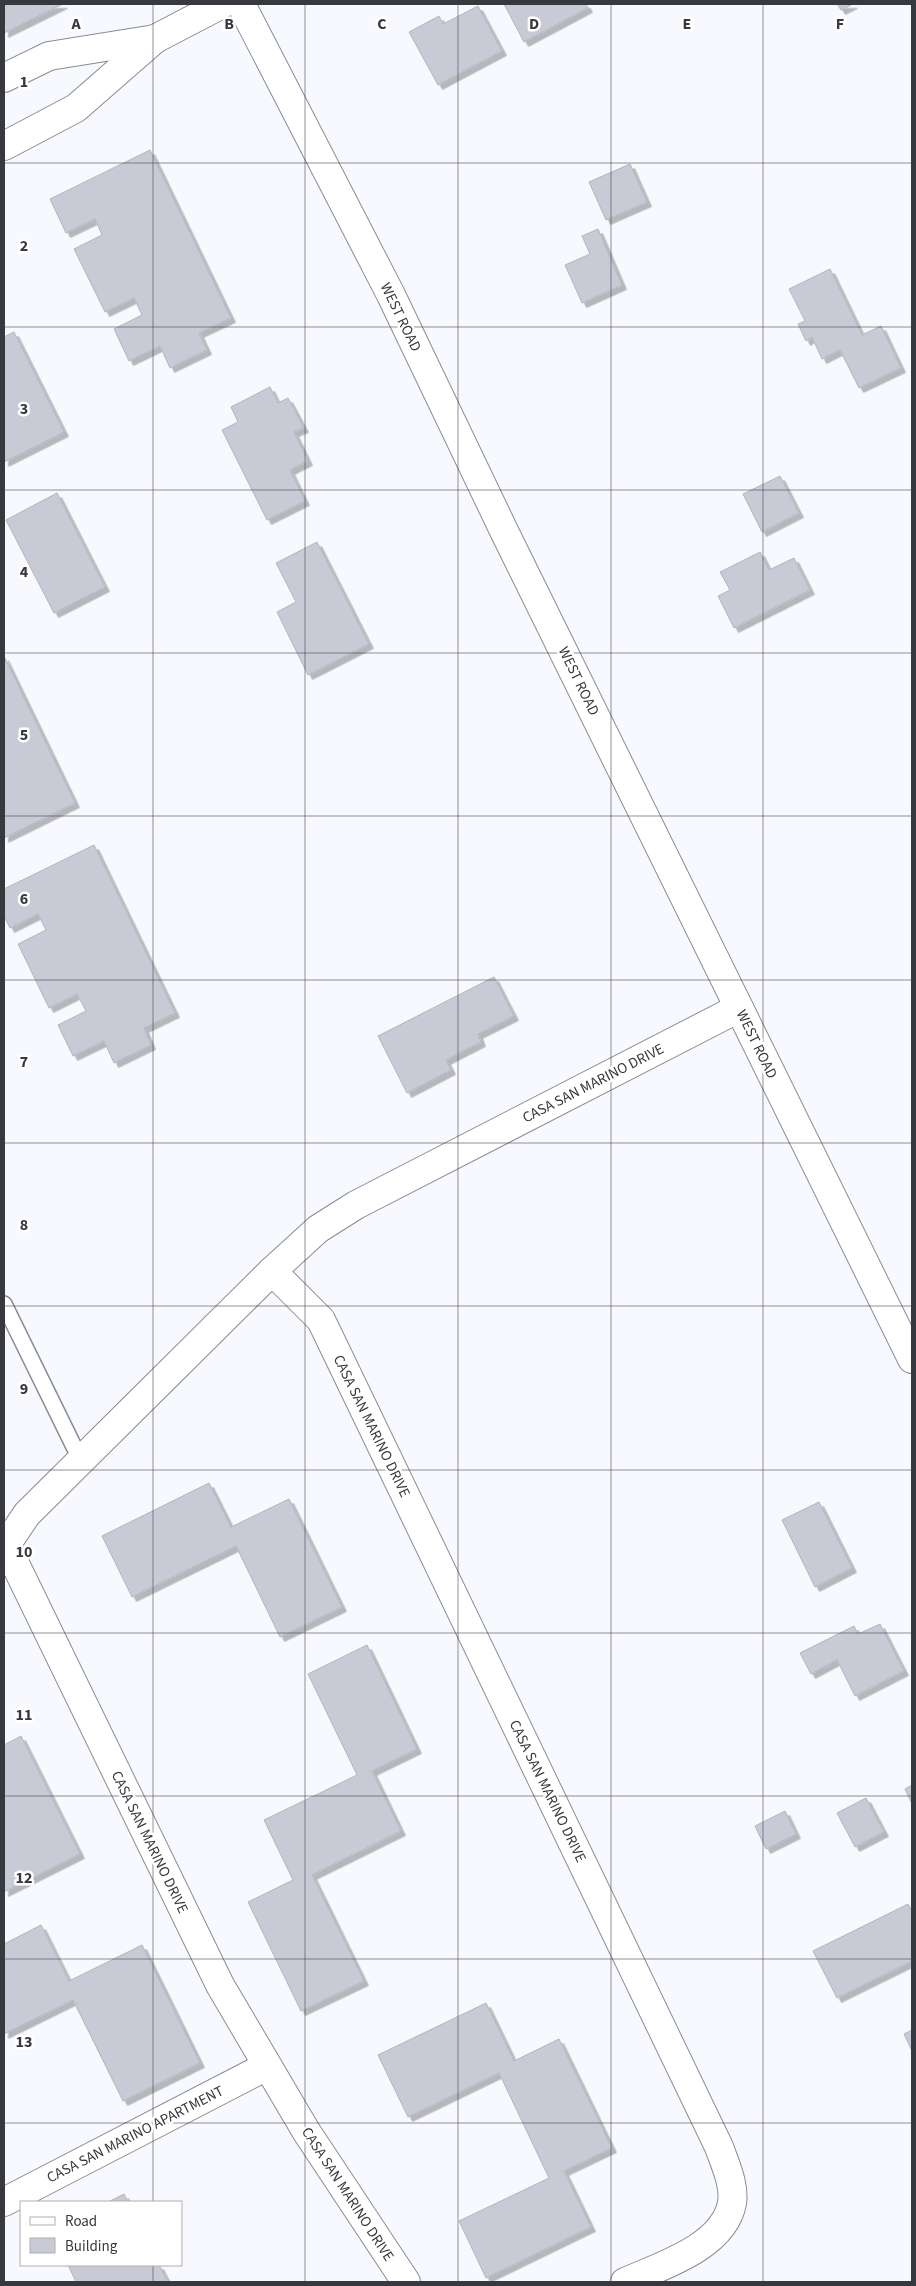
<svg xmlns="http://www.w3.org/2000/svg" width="916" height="2286" viewBox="0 0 916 2286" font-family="'Source Sans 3',sans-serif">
	<defs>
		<filter id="shadow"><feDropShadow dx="4.5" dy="4.5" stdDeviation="0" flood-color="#0004"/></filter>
	</defs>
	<rect width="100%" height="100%" fill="#f8f9fe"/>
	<g fill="#c8cbd6" stroke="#b2b4bf" filter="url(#shadow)">
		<polygon points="4,4 63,4 4,33"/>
		<polygon points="504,4 586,4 588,8 524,42"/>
		<polygon points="837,4 853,4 841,10"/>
		<polygon points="478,6 502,51 438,85 409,32 439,16 443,24"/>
		<polygon points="150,150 231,318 199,333 207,350 170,368 160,346 129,361 114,329 142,315 134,298 105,312 74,249 102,235 95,219 66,233 50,199"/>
		<polygon points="630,164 647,202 606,220 589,182"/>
		<polygon points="598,229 622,285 582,303 565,265 590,254 582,236"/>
		<polygon points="830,269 862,335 881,326 901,368 859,388 840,350 822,359 812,337 806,341 798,324 805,321 789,289"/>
		<polygon points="14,332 64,432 4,462 4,337"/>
		<polygon points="270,387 278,403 288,398 304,428 294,432 308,461 290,470 305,501 267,520 222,430 238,422 231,407"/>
		<polygon points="780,476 799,513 762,532 743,494"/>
		<polygon points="57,493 105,587 54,613 6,520"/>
		<polygon points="317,542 369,644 308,675 277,612 296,602 276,563"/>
		<polygon points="760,552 769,570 794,558 810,590 734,628 718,596 730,590 720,572"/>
		<polygon points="4,656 75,803 4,838"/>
		<polygon points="94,845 175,1013 144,1028 151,1045 114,1063 104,1041 73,1056 58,1025 86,1011 77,994 49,1008 18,944 46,930 38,914 10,928 4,916 4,889"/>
		<polygon points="494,977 514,1016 478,1034 481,1042 446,1060 451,1070 407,1093 378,1036"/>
		<polygon points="209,1483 231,1527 289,1499 342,1607 280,1637 236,1546 132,1597 102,1536"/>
		<polygon points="819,1502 852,1568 815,1587 782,1520"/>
		<polygon points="880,1624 904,1671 855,1696 837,1660 811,1674 800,1653 854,1626 858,1634"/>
		<polygon points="367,1645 417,1749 372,1771 401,1831 312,1875 364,1981 301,2011 248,1902 293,1880 264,1820 357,1775 308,1674"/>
		<polygon points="21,1736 80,1854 4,1892 4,1745"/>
		<polygon points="912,1785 912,1804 905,1789"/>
		<polygon points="866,1798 884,1832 855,1847 837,1813"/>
		<polygon points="785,1811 796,1834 766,1849 755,1826"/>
		<polygon points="908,1904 912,1911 912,1961 837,1998 813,1951"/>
		<polygon points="41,1925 69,1981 142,1945 200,2063 123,2101 73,2000 4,2034 4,1944"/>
		<polygon points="486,2003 514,2061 559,2039 612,2148 564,2171 591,2227 486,2278 459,2221 549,2178 499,2073 408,2117 378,2055"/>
		<polygon points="912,2030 912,2051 904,2034"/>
		<polygon points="124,2194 128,2202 108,2202"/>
		<polygon points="68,2265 159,2265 168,2282 76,2282"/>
	</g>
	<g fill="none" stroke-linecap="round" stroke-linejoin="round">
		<g stroke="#898c96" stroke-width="18">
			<polyline id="service" points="4,1304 81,1461"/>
		</g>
		<g stroke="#898c96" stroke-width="30">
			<g id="minor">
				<polyline points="4,78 49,56 155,39"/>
				<polyline points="4,146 76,108 155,39 222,4"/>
				<path d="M272 1271 321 1320 719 2147C725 2164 735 2185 732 2203 724 2247 661 2266 625 2282"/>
				<polyline points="4,1541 220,1985 306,2131 406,2282"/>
				<polyline points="6,1545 27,1514 272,1271 318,1229 356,1205 739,1008"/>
				<polyline points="4,2202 267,2066"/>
			</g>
		</g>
		<g stroke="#898c96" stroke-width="30">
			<polyline id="tertiary" points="241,4 391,295 505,533 912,1359"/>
		</g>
		<use href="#service" stroke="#fff" stroke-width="15"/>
		<use href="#minor" stroke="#fff" stroke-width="28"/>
		<use href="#tertiary" stroke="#fff" stroke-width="28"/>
	</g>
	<path fill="none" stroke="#38393e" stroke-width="1" stroke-opacity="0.55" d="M153 4V2202M305 4V2282M458 4V2282M611 4V2282M763 4V2282M4 163H912M4 327H912M4 490H912M4 653H912M4 816H912M4 980H912M4 1143H912M4 1306H912M4 1470H912M4 1633H912M4 1796H912M4 1959H912M4 2123H912M153 2265V2282"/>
	<g text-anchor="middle" stroke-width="5" stroke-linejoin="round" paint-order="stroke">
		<g font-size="15" fill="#38393e" stroke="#fff">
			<text transform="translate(401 317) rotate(64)" y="5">WEST ROAD</text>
			<text transform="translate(579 681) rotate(64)" y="5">WEST ROAD</text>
			<text transform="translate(757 1044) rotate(64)" y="5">WEST ROAD</text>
			<text transform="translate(593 1083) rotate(-27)" y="5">CASA SAN MARINO DRIVE</text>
			<text transform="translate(372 1426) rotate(64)" y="5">CASA SAN MARINO DRIVE</text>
			<text transform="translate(548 1791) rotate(64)" y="5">CASA SAN MARINO DRIVE</text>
			<text transform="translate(150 1842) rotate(64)" y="5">CASA SAN MARINO DRIVE</text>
			<text transform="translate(135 2134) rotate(-27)" y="5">CASA SAN MARINO APARTMENT</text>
			<text transform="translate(348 2194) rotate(57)" y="5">CASA SAN MARINO DRIVE</text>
		</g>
	</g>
	<g font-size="16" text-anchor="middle" font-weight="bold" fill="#38393e" stroke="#fff" stroke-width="5" stroke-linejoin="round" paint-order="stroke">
		<text x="76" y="29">A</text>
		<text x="229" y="29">B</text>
		<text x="382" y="29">C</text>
		<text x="534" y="29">D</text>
		<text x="687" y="29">E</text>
		<text x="840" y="29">F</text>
		<text x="24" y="87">1</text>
		<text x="24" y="251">2</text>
		<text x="24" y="414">3</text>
		<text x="24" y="577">4</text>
		<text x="24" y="740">5</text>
		<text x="24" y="904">6</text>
		<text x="24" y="1067">7</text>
		<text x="24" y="1230">8</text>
		<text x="24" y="1394">9</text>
		<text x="24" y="1557">10</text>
		<text x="24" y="1720">11</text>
		<text x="24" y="1883">12</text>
		<text x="24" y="2047">13</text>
	</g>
	<rect width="916" height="2286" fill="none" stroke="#38393e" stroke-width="10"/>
	<rect x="20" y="2201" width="162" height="65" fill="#ffffff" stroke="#afb0b2"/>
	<rect x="30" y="2217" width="25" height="8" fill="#ffffff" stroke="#afb0b2"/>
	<text x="65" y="2226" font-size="15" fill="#38393e">Road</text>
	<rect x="30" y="2238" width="25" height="15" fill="#c8cbd6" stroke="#afb0b2"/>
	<text x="65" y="2251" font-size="15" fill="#38393e">Building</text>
</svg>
